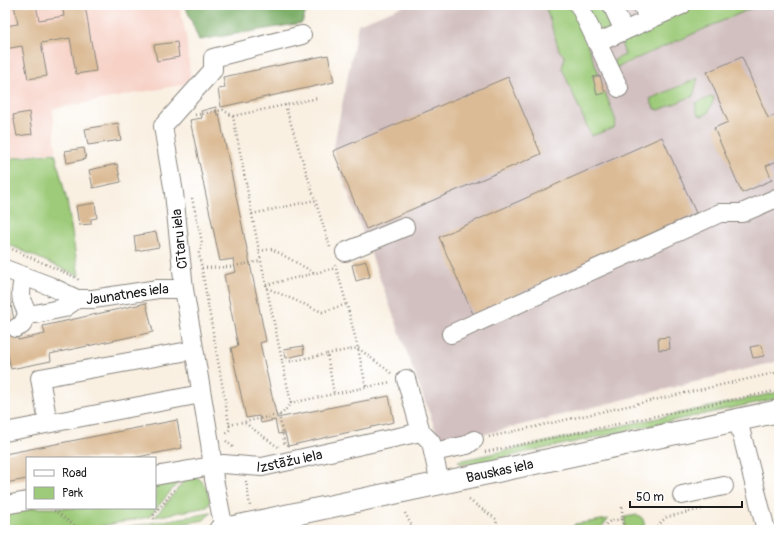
<svg xmlns="http://www.w3.org/2000/svg" width="784" height="535" viewBox="0 0 784 535" font-family="Pangolin,sans-serif">
	<rect width="100%" height="100%" fill="#fff"/>
	<filter id="ink" filterUnits="userSpaceOnUse"><feTurbulence type="fractalNoise" baseFrequency=".025" numOctaves="2"/><feDisplacementMap in="SourceGraphic" scale="8" xChannelSelector="R" yChannelSelector="G"/><feConvolveMatrix kernelMatrix="1 2 1 2 8 2 1 2 1" color-interpolation-filters="sRGB"/></filter>
	<filter id="wash" filterUnits="userSpaceOnUse"><feTurbulence type="fractalNoise" baseFrequency=".012" numOctaves="4" result="noise"/><feDisplacementMap in="SourceGraphic" scale="16" xChannelSelector="R" yChannelSelector="G"/><feGaussianBlur stdDeviation="0.9" result="paint"/><feColorMatrix in="noise" values="0 0 0 0 0 0 0 0 0 0 0 0 0 0 0 0 0 1.4 0 .05"/><feComposite in="paint" operator="in"/></filter>
	<g filter="url(#wash)">
		<rect width="100%" height="100%" fill="#f9f0e2"/>
		<polygon fill="#f7d1c6" points="5,5 179,5 186,35 191,83 53,109 56,151 5,158"/>
		<polygon fill="#d2bfbf" points="406,5 779,5 779,361 441,445 333,151 358,24"/>
		<g fill="#9dcb79" stroke="#5c744a">
			<polygon points="545,5 573,5 589,40 587,45 599,74 593,77 599,94 605,92 616,121 614,128 591,136 562,68 565,57 559,50"/>
			<polygon points="586,5 610,5 619,26 599,35"/>
			<polygon points="694,5 759,5 615,68 614,60 625,55 621,42 627,35"/>
			<polygon points="698,78 693,96 659,110 654,108 650,99"/>
			<polygon points="713,96 714,99 708,113 702,116 699,115 696,111 696,103"/>
			<polygon points="55,153 67,201 79,276 5,243 5,159"/>
			<polygon points="779,392 779,398 473,464 462,464 458,461"/>
			<path d="M194 476C206 481 208 491 210 503L207 507 155 517 187 477Z"/>
			<polygon points="182,478 149,517 79,530 5,530 5,517 9,511 27,508 155,508 155,482"/>
			<polygon points="211,513 204,520 147,530 123,530 122,528"/>
			<path d="M637 515C644 517 645 523 644 530H625V517Z"/>
			<polygon points="608,519 599,530 570,530 575,524"/>
		</g>
		<polygon fill="#7eaf69" stroke="#4d6642" points="185,5 308,5 302,23 199,40"/>
		<g id="blocks">
			<g fill="#dbbb95">
				<polygon points="14,5 36,5 39,20 64,16 62,5 85,5 96,71 76,74 70,38 41,43 47,76 28,79 22,46 5,49 5,26 18,24"/>
				<polygon points="177,42 179,57 157,61 154,45"/>
				<polygon points="328,55 334,82 221,107 218,89 225,88 223,77"/>
				<polygon points="742,57 768,118 779,114 779,160 766,166 772,180 742,193 714,128 728,122 707,72"/>
				<polygon points="600,76 605,93 597,95 593,77"/>
				<polygon points="508,77 541,154 366,229 333,151"/>
				<polygon points="216,107 217,115 219,114 266,341 260,343 277,418 389,396 394,422 288,446 285,433 278,434 275,420 261,423 259,416 246,418 231,348 238,346 224,275 236,272 233,259 220,261 190,120 202,118 201,111"/>
				<polygon points="29,112 32,134 17,136 13,115"/>
				<polygon points="118,123 121,140 88,145 85,129"/>
				<polygon points="662,137 696,213 473,314 439,237"/>
				<polygon points="84,148 86,159 67,163 65,151"/>
				<polygon points="117,164 121,182 93,188 89,170"/>
				<polygon points="95,203 97,218 91,219 91,224 79,225 76,206"/>
				<polygon points="156,232 159,247 136,251 134,236"/>
				<polygon points="366,261 370,277 356,281 352,265"/>
				<polygon points="8,290 18,340 45,334 43,326 146,303 153,332 50,354 51,361 11,369 5,341 5,291"/>
				<polygon points="669,337 670,349 659,350 658,338"/>
				<polygon points="761,345 764,356 753,358 750,347"/>
				<polygon points="303,346 304,354 286,358 284,349"/>
				<polygon points="177,420 182,448 133,458 27,458 27,479 5,483 5,454"/>
			</g>
		</g>
	</g>
	<g filter="url(#ink)">
		<use href="#blocks" fill-opacity="0" stroke="#8a867f" stroke-width="1"/>
		<g fill="none" stroke-linecap="round" stroke-linejoin="round">
			<g stroke="#8a867f" stroke-width="20">
				<g id="minor">
					<polyline points="579,5 619,88"/>
					<polyline points="612,5 624,31"/>
					<polyline points="642,5 649,20"/>
					<polyline points="597,43 682,5"/>
					<polyline points="345,252 405,227"/>
					<path id="s1" d="M5 269 50 286 77 299H93L158 289H184"/>
					<path d="M24 276C20 290 19 301 28 313L35 314 64 308 77 299"/>
					<polyline points="16,328 22,325 28,313"/>
					<polyline points="451,334 720,213 742,213 779,197"/>
					<polyline points="406,379 421,432 431,442 440,484"/>
					<polyline points="738,420 766,530"/>
					<polyline points="48,423 40,378 194,350"/>
					<polyline points="5,432 201,394"/>
					<polyline points="433,452 467,445 474,440"/>
					<path id="s2" d="M155 476 223 464 262 467 421 432"/>
					<polyline points="682,495 724,486"/>
					<polyline points="5,505 27,501"/>
					<polyline points="224,529 214,479 210,443 184,289 174,193 163,126 213,70 213,58 302,35"/>
				</g>
			</g>
			<g stroke="#8a867f" stroke-width="24">
				<g id="major">
					<path id="s3" d="M220 530 779 411"/>
				</g>
			</g>
			<g stroke="#8a867f" stroke-width="2.5" stroke-dasharray="1 3" stroke-linecap="butt">
				<polyline points="285,105 330,247"/>
				<polyline points="195,115 223,110 233,116 261,261 291,403 391,382"/>
				<polyline points="233,116 318,98"/>
				<polyline points="192,198 202,242 199,253 230,429 225,435"/>
				<polyline points="252,214 315,200"/>
				<polyline points="5,246 77,278 80,282"/>
				<polyline points="259,251 272,249 315,273"/>
				<path d="M335 265C348 306 358 346 366 387"/>
				<polyline points="202,268 229,267 261,261"/>
				<polyline points="266,285 336,268"/>
				<polyline points="267,288 322,312 347,304"/>
				<polyline points="327,354 358,348 391,373"/>
				<polyline points="282,363 327,354 334,394"/>
				<polyline points="279,415 285,446"/>
				<polyline points="245,423 278,447"/>
				<polyline points="229,425 282,414 291,403"/>
				<polyline points="489,437 779,372"/>
				<polyline points="226,441 234,448"/>
				<polyline points="485,452 779,390"/>
				<polyline points="246,481 250,506"/>
				<polyline points="469,500 496,519 497,528"/>
				<polyline points="622,507 623,530"/>
				<polyline points="51,508 81,530"/>
				<polyline points="405,513 414,530"/>
				<polyline points="154,519 153,516 175,489"/>
				<polyline points="600,530 610,521 623,519"/>
				<polyline points="656,530 662,521 667,517 702,509"/>
			</g>
			<use href="#minor" stroke="#fff" stroke-width="18"/>
			<use href="#major" stroke="#fff" stroke-width="22"/>
		</g>
	</g>
	<g text-anchor="middle" stroke-width="3" stroke-linejoin="round" paint-order="stroke">
		<g font-size="14" fill="#1c1c1c" stroke="#fff">
			<text transform="translate(179 239) rotate(-96)" y="5">Cītaru iela</text>
			<text dy="5" stroke="none"><textPath href="#s1" startOffset="129">Jaunatnes iela</textPath></text>
			<text dy="5" stroke="none"><textPath href="#s2" startOffset="136">Izstāžu iela</textPath></text>
			<text dy="5" stroke="none"><textPath href="#s3" startOffset="286">Bauskas iela</textPath></text>
		</g>
	</g>
	<rect width="784" height="535" fill="none" stroke="#fff" stroke-width="20"/>
	<rect x="26" y="457" width="130" height="52" fill="#ffffff" stroke="#a4a4a4"/>
	<rect x="34" y="470" width="20" height="6" fill="#ffffff" stroke="#a4a4a4"/>
	<text x="62" y="477" font-size="12" fill="#1c1c1c">Road</text>
	<rect x="34" y="487" width="20" height="12" fill="#9dcb79" stroke="#a4a4a4"/>
	<text x="62" y="497" font-size="12" fill="#1c1c1c">Park</text>
	<path d="M630 501v6h112v-6" fill="none" stroke="#1c1c1c" stroke-width="2"/>
	<text x="636" y="501" font-size="12" fill="#1c1c1c" stroke="#ffffff" stroke-width="3" paint-order="stroke">50 m</text>
</svg>
